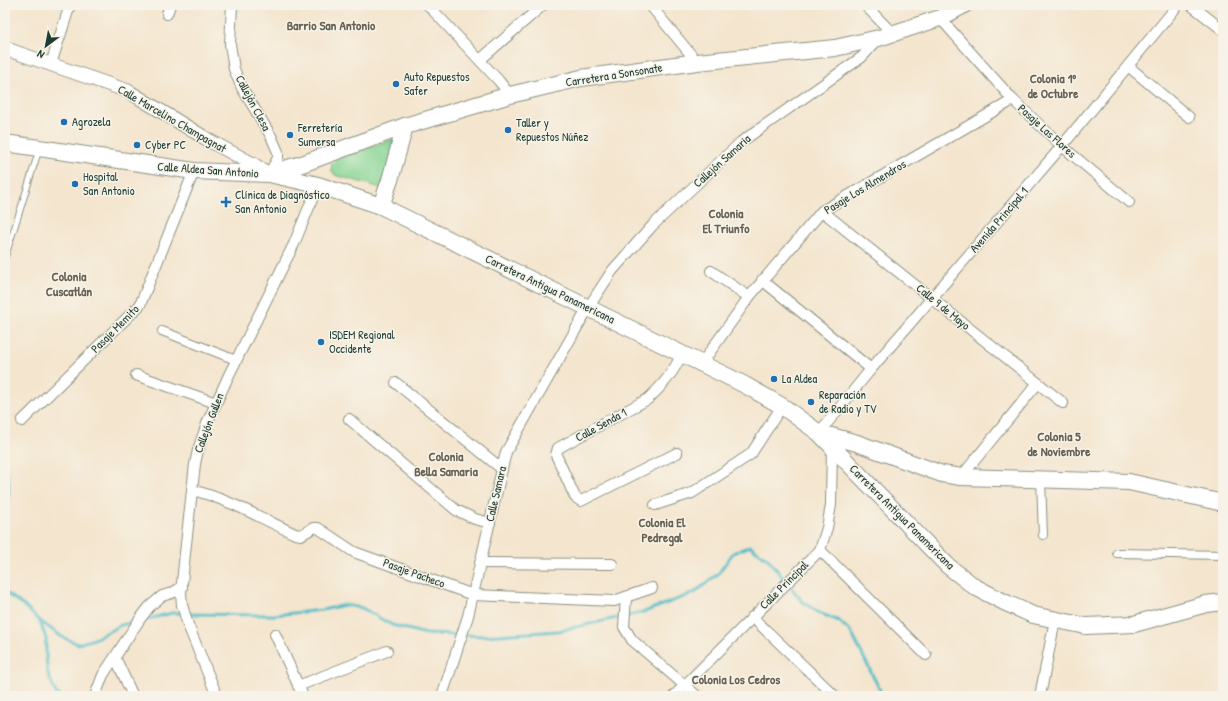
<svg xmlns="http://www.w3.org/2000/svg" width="1228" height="701" viewBox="0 0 1228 701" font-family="'Patrick Hand',sans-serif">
	<rect width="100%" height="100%" fill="#f7f3e8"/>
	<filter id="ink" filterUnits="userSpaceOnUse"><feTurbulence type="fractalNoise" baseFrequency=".025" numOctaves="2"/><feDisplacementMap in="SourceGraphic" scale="8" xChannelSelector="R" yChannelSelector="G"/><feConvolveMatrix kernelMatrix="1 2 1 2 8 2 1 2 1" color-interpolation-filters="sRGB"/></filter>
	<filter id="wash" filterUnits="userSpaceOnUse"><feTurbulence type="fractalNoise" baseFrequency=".012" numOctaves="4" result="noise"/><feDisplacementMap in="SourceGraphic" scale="16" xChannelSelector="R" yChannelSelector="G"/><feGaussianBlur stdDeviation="0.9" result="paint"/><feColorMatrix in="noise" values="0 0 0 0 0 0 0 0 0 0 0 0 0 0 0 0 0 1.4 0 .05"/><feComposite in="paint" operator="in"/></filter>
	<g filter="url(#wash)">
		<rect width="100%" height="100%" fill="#f4e5ce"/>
		<polygon fill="#87d695" stroke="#538a64" points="393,139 395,141 385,189 335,175 331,170 332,164 337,158"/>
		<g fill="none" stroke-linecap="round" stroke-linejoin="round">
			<g stroke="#51bec9" stroke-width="3">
				<path d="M5 469C10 482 10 495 5 507"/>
				<polyline points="5,592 24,606 39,620 46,638 46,658 48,674 56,693 61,696"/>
				<polyline points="187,614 274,615 322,610 345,605 362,608 392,625 426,634 459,635"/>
				<polyline points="39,620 62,637 78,644 94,639 121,625 134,622"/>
				<polyline points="144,620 172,613 182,613"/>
				<polyline points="465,635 483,636 558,631 644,612 694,593 718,574 733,553 750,546 768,559 802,601 819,613 839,621 851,632 880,690 880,696"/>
			</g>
		</g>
	</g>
	<g filter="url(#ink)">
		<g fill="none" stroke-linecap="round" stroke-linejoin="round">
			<g stroke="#8a9181" stroke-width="7">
				<polyline id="service" points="5,258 39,150"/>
			</g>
			<g stroke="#8a9181" stroke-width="10">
				<g id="pedestrian">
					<polyline points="162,331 236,360"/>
					<polyline points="1041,479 1043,535"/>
					<polyline points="1117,553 1223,555"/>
				</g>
			</g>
			<g stroke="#8a9181" stroke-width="12">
				<g id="minor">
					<polyline points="232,5 230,44 234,69 242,88 271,136 278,152 278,158 269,174"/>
					<polyline points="428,5 499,81 510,95"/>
					<polyline points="650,5 697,62"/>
					<polyline points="865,5 892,33"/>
					<polyline points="1191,5 1223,30"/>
					<polyline points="167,14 170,5"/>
					<polyline points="940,18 1013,100 1062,146 1129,202"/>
					<polyline points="480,60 543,5"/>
					<polyline points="51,64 70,5"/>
					<polyline points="1128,66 1189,117"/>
					<polyline points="822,211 1063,403"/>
					<polyline points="711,271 749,297"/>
					<polyline points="762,280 871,369"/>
					<polyline points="702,363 749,297 822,211 1013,100"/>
					<polyline points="136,375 216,403"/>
					<polyline points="396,383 502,469"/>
					<polyline points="349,419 456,510 475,519 490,523"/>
					<polyline points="22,421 140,305 194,171"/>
					<polyline points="819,433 871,369 1062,146 1178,5"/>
					<path d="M677 453 581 501 575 497 556 455 558 448 648 399C663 385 673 373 682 354"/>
					<polyline points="961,477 1038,383"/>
					<path d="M192 490C228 499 261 518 295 534L301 535 313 528H318L354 552 473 595 614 601 652 588"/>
					<polyline points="655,505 692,493 751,454 782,406"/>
					<polyline points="820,550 926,655"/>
					<polyline points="480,563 612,564"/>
					<polyline points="626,597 624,627 632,640 697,696"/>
					<polyline points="752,617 835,696"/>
					<polyline points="275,634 303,696"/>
					<polyline points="115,657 133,696"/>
					<polyline points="298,686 387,651"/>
					<polyline points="95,696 103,675 140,619 150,606 162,596 172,593 182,587"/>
					<polyline points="217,696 188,625 182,605 181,593 185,553 195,464 198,450 208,421 228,377 294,244 318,185"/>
					<polyline points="442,696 468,616 506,452 588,308 612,271 653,225 741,142 862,57 879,38"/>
					<polyline points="674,696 820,550 827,528 831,505 832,446"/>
					<polyline points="1040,696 1055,620"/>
				</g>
			</g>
			<g stroke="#8a9181" stroke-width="15">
				<polyline id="tertiary" points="5,47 12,51 128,91 210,141 253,164 269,174"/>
			</g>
			<g stroke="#8a9181" stroke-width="18">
				<g id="primary">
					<polyline points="5,143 194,171 269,174 318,185 381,206 682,354 743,384 782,406 819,433 948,566 975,587 1004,602 1033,615 1086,626 1134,624 1206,604 1223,602"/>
					<polyline points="271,173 302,164 405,126 510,95 581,78 697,62 835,48 879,38 940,18 964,5"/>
					<polyline points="381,206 390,180 405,126"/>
					<polyline points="820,433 857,443 942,474 961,477 1129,482 1223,503"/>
				</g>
			</g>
			<use href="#service" stroke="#fff" stroke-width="5"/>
			<use href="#pedestrian" stroke="#fff" stroke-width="8"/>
			<use href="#minor" stroke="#fff" stroke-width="10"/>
			<use href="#tertiary" stroke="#fff" stroke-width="13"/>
			<use href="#primary" stroke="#fff" stroke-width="16"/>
		</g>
	</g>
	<g fill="#1f6fb2" stroke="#f7f3e8" stroke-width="1.5">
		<circle cx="396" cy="84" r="4"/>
		<circle cx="64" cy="122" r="4"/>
		<circle cx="508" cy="130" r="4"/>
		<circle cx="290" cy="135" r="4"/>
		<circle cx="137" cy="145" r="4"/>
		<circle cx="75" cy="184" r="4"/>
		<path d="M224 196h4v4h4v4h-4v4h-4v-4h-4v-4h4z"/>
		<circle cx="321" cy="342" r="4"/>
		<circle cx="774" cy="379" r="4"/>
		<circle cx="811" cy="402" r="4"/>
	</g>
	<g text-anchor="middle" stroke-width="3" stroke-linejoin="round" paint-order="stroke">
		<g font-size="12" fill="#1f3d34" stroke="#f7f3e8">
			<text transform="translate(614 75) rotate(-9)" y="4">Carretera a Sonsonate</text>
			<text transform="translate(253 103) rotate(62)" y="4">Callejón Clesa</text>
			<text transform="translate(172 119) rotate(30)" y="4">Calle Marcelino Champagnat</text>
			<text transform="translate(1047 131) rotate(42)" y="4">Pasaje Las Flores</text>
			<text transform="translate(722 161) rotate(-42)" y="4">Callejón Samaria</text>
			<text transform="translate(208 170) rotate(4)" y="4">Calle Aldea San Antonio</text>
			<text transform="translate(865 187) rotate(-31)" y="4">Pasaje Los Almendros</text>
			<text transform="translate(999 220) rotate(-49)" y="4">Avenida Principal 1</text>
			<text transform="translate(550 289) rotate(26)" y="4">Carretera Antigua Panamericana</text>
			<text transform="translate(943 307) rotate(39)" y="4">Calle 9 de Mayo</text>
			<text transform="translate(115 329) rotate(-45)" y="4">Pasaje Memito</text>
			<text transform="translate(209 423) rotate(-69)" y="4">Callejón Gullen</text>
			<text transform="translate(601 425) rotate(-29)" y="4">Calle Senda 1</text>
			<text transform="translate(496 494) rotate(-77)" y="4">Calle Samara</text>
			<text transform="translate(902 517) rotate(45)" y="4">Carretera Antigua Panamericana</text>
			<text transform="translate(414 573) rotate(20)" y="4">Pasaje Pacheco</text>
			<text transform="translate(784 585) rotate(-45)" y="4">Calle Principal</text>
		</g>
		<g font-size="12" fill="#1f3d34" stroke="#f7f3e8" text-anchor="start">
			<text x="404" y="81">Auto Repuestos<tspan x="404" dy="14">Safer</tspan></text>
			<text x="72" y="126">Agrozela</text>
			<text x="516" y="127">Taller y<tspan x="516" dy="14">Repuestos Núñez</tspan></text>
			<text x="298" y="132">Ferretería<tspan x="298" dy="14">Sumersa</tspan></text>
			<text x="145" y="149">Cyber PC</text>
			<text x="83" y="181">Hospital<tspan x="83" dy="14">San Antonio</tspan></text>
			<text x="235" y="199">Clínica de Diagnóstico<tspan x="235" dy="14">San Antonio</tspan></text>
			<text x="329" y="339">ISDEM Regional<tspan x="329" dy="14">Occidente</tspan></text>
			<text x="782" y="383">La Aldea</text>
			<text x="819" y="399">Reparación<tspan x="819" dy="14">de Radio y TV</tspan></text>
		</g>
		<g font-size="13" font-weight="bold" fill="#686254" stroke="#f7f3e8">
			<text x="331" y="30">Barrio San Antonio</text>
			<text x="1053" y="83">Colonia 1º<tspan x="1053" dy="15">de Octubre</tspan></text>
			<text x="726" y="218">Colonia<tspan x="726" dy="15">El Triunfo</tspan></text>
			<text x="69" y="281">Colonia<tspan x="69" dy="15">Cuscatlán</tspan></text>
			<text x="1059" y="441">Colonia 5<tspan x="1059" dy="15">de Noviembre</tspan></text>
			<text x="446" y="461">Colonia<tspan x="446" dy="15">Bella Samaria</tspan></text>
			<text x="662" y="527">Colonia El<tspan x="662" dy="15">Pedregal</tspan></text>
			<text x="736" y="684">Colonia Los Cedros</text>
		</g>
	</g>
	<rect width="1228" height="701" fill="none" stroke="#f7f3e8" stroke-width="20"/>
	<g transform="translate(46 46) rotate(212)" stroke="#f7f3e8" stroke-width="3" paint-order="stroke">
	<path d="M0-3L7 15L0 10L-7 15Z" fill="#1f3d34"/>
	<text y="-6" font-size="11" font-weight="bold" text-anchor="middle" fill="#1f3d34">N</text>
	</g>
</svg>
